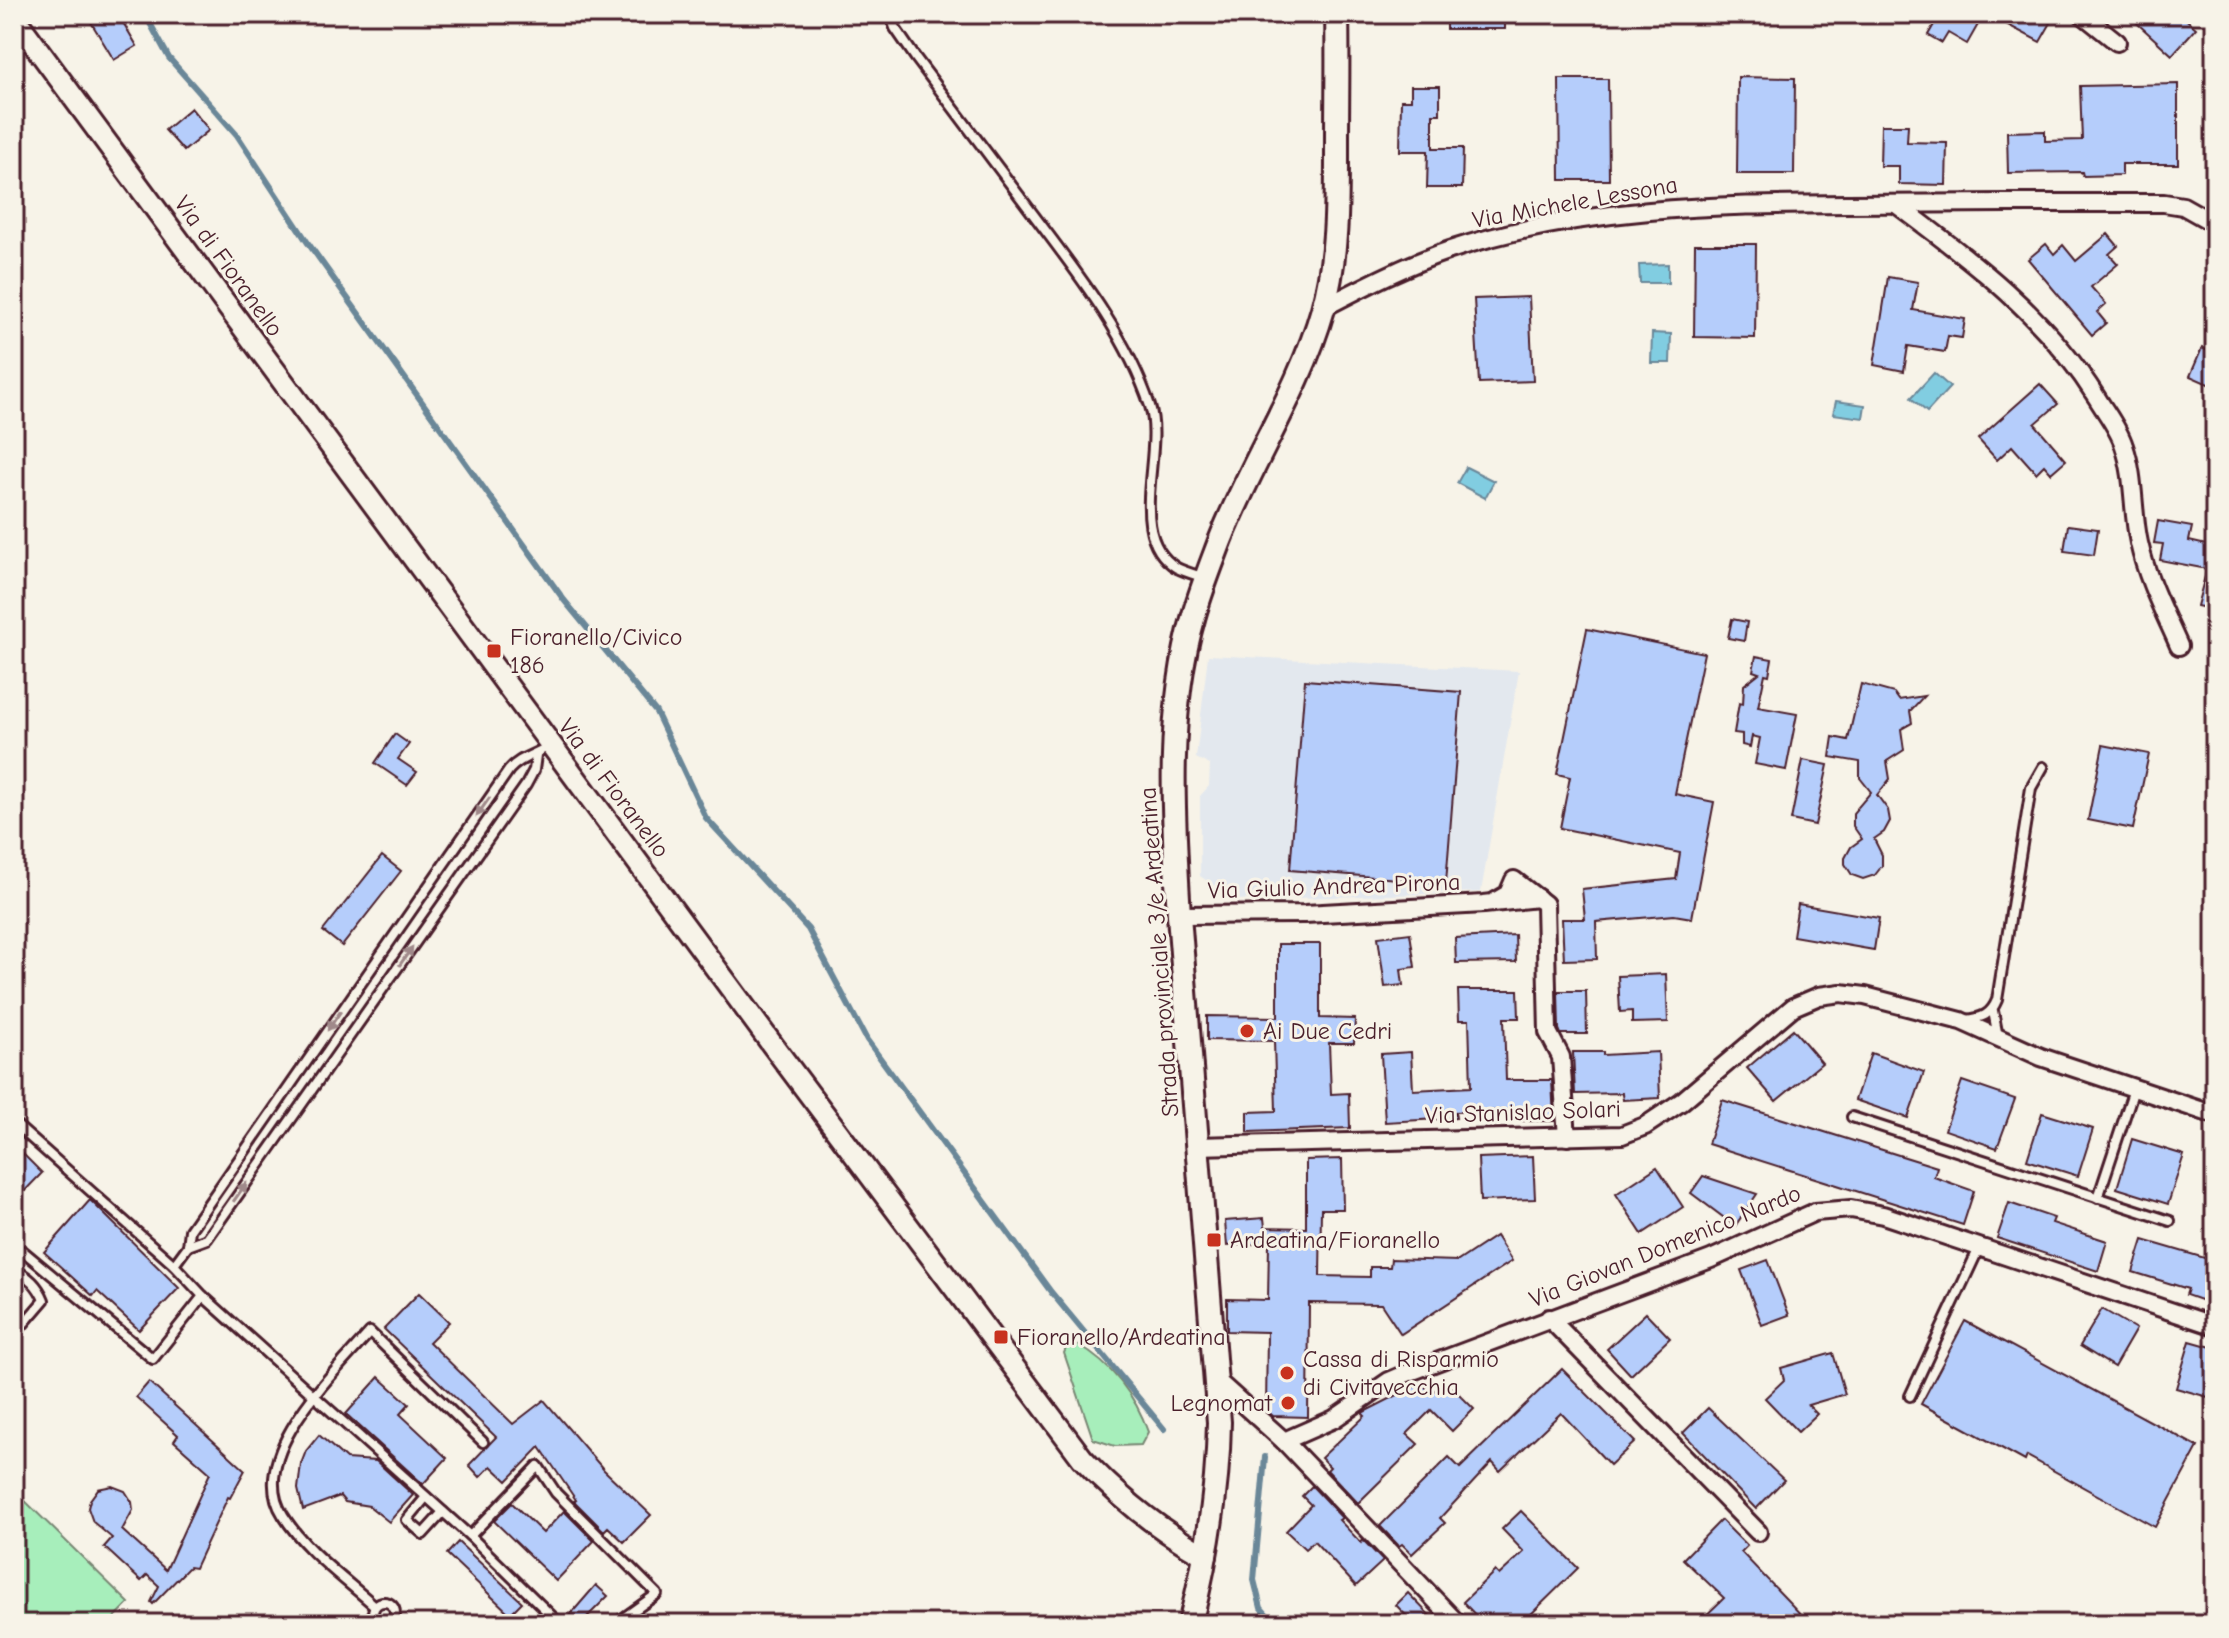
<svg xmlns="http://www.w3.org/2000/svg" width="2229" height="1638" viewBox="0 0 2229 1638" font-family="'Comic Neue',sans-serif">
	<rect width="100%" height="100%" fill="#f7f3e8"/>
	<filter id="ink" filterUnits="userSpaceOnUse"><feTurbulence type="fractalNoise" baseFrequency=".0125" numOctaves="2"/><feDisplacementMap in="SourceGraphic" scale="16" xChannelSelector="R" yChannelSelector="G"/><feConvolveMatrix kernelMatrix="1 2 1 2 8 2 1 2 1" color-interpolation-filters="sRGB"/></filter>
	<g filter="url(#ink)">
		<polygon fill="#e3e8ee" points="1208,655 1519,671 1481,892 1235,900 1200,876 1200,796 1209,786 1210,765 1196,758"/>
		<g fill="#a7eebb" stroke="#788673" stroke-width="2">
			<path d="M1078 1345C1111 1364 1136 1396 1148 1432L1141 1445 1115 1446 1093 1439 1064 1353 1067 1346Z"/>
			<polygon points="14,1490 129,1603 108,1624 14,1624"/>
		</g>
		<g fill="#81cde1" stroke="#6b8798" stroke-width="2">
			<polygon points="1668,264 1668,283 1640,283 1639,265"/>
			<polygon points="1652,333 1671,334 1670,363 1651,363"/>
			<polygon points="1934,373 1950,387 1927,412 1911,398"/>
			<polygon points="1836,401 1865,405 1863,418 1833,414"/>
			<polygon points="1466,467 1494,481 1485,498 1457,483"/>
		</g>
		<g fill="none" stroke-linecap="round" stroke-linejoin="round">
			<g stroke="#6b8798" stroke-width="6">
				<polyline points="145,14 169,58 237,135 308,243 564,600 656,712 706,818 808,929 867,1040 1051,1292 1164,1429"/>
				<polyline points="1265,1457 1254,1580 1261,1608 1275,1624"/>
			</g>
		</g>
		<g fill="#b5cdfb" stroke="#4a1f2b" stroke-width="2">
			<polygon points="86,14 118,14 137,46 114,60"/>
			<rect x="1446" y="14" width="59" height="15"/>
			<polygon points="1940,14 1984,14 1967,44 1948,33 1942,43 1928,35"/>
			<polygon points="1987,14 2056,14 2040,42"/>
			<polygon points="2127,14 2180,14 2196,28 2172,55"/>
			<polygon points="1738,77 1795,78 1794,174 1737,174"/>
			<polygon points="1559,79 1608,79 1609,180 1560,180"/>
			<polygon points="2178,84 2178,164 2122,164 2122,175 2083,176 2082,172 2008,173 2007,132 2045,131 2045,141 2082,140 2080,86"/>
			<polygon points="1411,86 1440,86 1440,114 1433,114 1433,148 1463,148 1462,188 1427,188 1428,151 1400,151 1401,100 1411,100"/>
			<polygon points="191,108 209,130 184,151 165,130"/>
			<polygon points="1881,125 1908,125 1907,142 1947,143 1946,185 1899,184 1899,166 1880,166"/>
			<polygon points="2108,234 2118,246 2109,254 2118,264 2091,287 2106,304 2097,312 2106,323 2092,335 2028,259 2046,244 2054,254 2063,245 2076,261"/>
			<polygon points="1695,244 1756,244 1755,338 1694,337"/>
			<polygon points="1888,277 1918,282 1913,310 1965,319 1962,338 1948,336 1945,352 1908,346 1904,371 1874,365"/>
			<polygon points="1529,297 1533,381 1479,383 1474,299"/>
			<polygon points="2202,348 2215,354 2215,387 2190,376"/>
			<polygon points="2040,384 2058,404 2035,424 2066,460 2051,473 2044,465 2036,473 2012,446 1997,460 1978,439"/>
			<polygon points="2158,521 2192,527 2189,541 2215,547 2215,610 2197,606 2207,569 2160,560 2163,544 2154,543"/>
			<polygon points="2068,525 2098,529 2094,555 2064,551"/>
			<polygon points="1732,619 1747,622 1744,641 1728,638"/>
			<polygon points="1587,629 1704,653 1675,794 1714,802 1692,918 1674,915 1596,922 1597,959 1564,960 1562,919 1585,919 1582,889 1676,879 1680,853 1560,828 1570,777 1557,774"/>
			<polygon points="1756,656 1772,659 1769,675 1765,674 1758,707 1797,714 1786,770 1755,764 1760,738 1752,736 1750,747 1742,745 1742,734 1734,733 1739,703 1743,704 1744,685 1759,673 1753,671"/>
			<polygon points="1305,680 1461,692 1446,883 1290,870"/>
			<polygon points="1861,684 1894,693 1899,700 1924,696 1910,711 1912,723 1901,729 1904,750 1887,761 1890,779 1877,795 1888,810 1890,821 1884,832 1874,839 1882,855 1882,866 1875,875 1863,879 1852,875 1845,864 1845,858 1851,847 1862,839 1853,826 1853,813 1871,792 1860,778 1860,762 1830,757 1833,737 1848,740"/>
			<polygon points="395,734 409,744 398,759 417,772 407,785 375,763"/>
			<polygon points="2103,745 2149,754 2133,829 2088,820"/>
			<polygon points="1803,760 1828,765 1815,825 1791,820"/>
			<polygon points="382,856 401,871 342,946 323,931"/>
			<polygon points="1798,904 1879,918 1874,950 1793,936"/>
			<polygon points="1410,933 1415,967 1401,969 1403,985 1385,987 1378,937"/>
			<polygon points="1515,935 1516,962 1456,963 1455,938"/>
			<polygon points="1278,944 1320,944 1320,1018 1355,1019 1354,1043 1329,1043 1331,1094 1349,1093 1350,1128 1248,1132 1248,1112 1276,1111 1274,1041 1207,1040 1207,1016 1278,1017"/>
			<polygon points="1666,974 1668,1022 1632,1023 1632,1011 1620,1012 1618,976"/>
			<polygon points="1458,990 1518,990 1519,1018 1504,1018 1506,1080 1552,1080 1554,1121 1520,1121 1520,1110 1455,1112 1456,1118 1385,1122 1381,1054 1411,1052 1413,1090 1471,1087 1469,1020 1459,1020"/>
			<polygon points="1558,991 1586,991 1587,1034 1561,1034 1559,1029"/>
			<polygon points="1793,1029 1822,1063 1776,1101 1747,1068"/>
			<polygon points="1573,1052 1603,1052 1603,1055 1658,1052 1660,1098 1623,1100 1622,1093 1575,1094"/>
			<polygon points="1871,1053 1924,1072 1908,1118 1855,1100"/>
			<polygon points="1962,1081 2015,1099 1997,1148 1945,1130"/>
			<polygon points="1722,1100 1937,1167 1934,1177 1974,1191 1963,1225 1708,1144"/>
			<polygon points="2042,1113 2093,1129 2078,1176 2027,1160"/>
			<polygon points="2132,1139 2184,1155 2168,1204 2117,1188"/>
			<polygon points="14,1145 42,1173 14,1202"/>
			<polygon points="1533,1156 1535,1199 1480,1201 1478,1158"/>
			<polygon points="1342,1159 1343,1209 1321,1209 1320,1276 1370,1277 1370,1267 1390,1267 1391,1259 1458,1261 1496,1236 1512,1261 1401,1334 1381,1304 1309,1303 1308,1417 1273,1416 1266,1410 1267,1332 1227,1331 1227,1299 1268,1300 1269,1243 1227,1246 1225,1221 1264,1218 1265,1227 1306,1228 1306,1160"/>
			<polygon points="1657,1167 1683,1207 1642,1234 1616,1194"/>
			<polygon points="1703,1176 1757,1194 1735,1226 1691,1193"/>
			<polygon points="90,1200 179,1288 139,1330 97,1291 93,1296 44,1252"/>
			<polygon points="2009,1203 2054,1218 2052,1223 2107,1241 2098,1271 1997,1238"/>
			<polygon points="2143,1240 2215,1261 2215,1305 2186,1295 2188,1289 2133,1272"/>
			<polygon points="1768,1260 1789,1315 1762,1325 1741,1270"/>
			<polygon points="419,1293 449,1322 429,1342 513,1424 544,1400 604,1470 651,1515 624,1542 608,1527 604,1531 574,1501 576,1500 540,1447 507,1481 491,1466 480,1477 469,1465 496,1437 384,1329"/>
			<polygon points="2102,1309 2136,1329 2114,1367 2080,1346"/>
			<polygon points="1646,1313 1670,1338 1631,1375 1607,1349"/>
			<polygon points="1965,1321 2198,1447 2155,1527 2027,1456 2025,1461 1921,1404"/>
			<polygon points="2190,1341 2215,1348 2215,1399 2176,1388"/>
			<polygon points="1833,1353 1845,1394 1808,1405 1817,1414 1798,1432 1765,1398 1784,1380 1781,1368"/>
			<polygon points="1562,1369 1635,1442 1610,1465 1561,1413 1500,1471 1492,1462 1440,1518 1445,1523 1412,1554 1402,1544 1399,1546 1380,1526 1449,1457 1460,1468"/>
			<polygon points="379,1377 409,1404 400,1414 447,1458 423,1484 346,1414"/>
			<polygon points="149,1382 245,1470 230,1498 228,1497 195,1568 189,1567 153,1604 151,1602 159,1586 147,1575 141,1581 104,1547 112,1538 93,1522 88,1508 90,1500 98,1489 112,1486 125,1491 132,1502 133,1510 122,1530 166,1570 210,1473 174,1441 178,1435 136,1397"/>
			<polygon points="1421,1383 1432,1393 1440,1385 1447,1391 1452,1387 1474,1409 1452,1431 1431,1410 1407,1434 1418,1444 1358,1503 1327,1470 1330,1467 1321,1458 1365,1416 1362,1413"/>
			<polygon points="1708,1408 1784,1480 1756,1509 1683,1433"/>
			<polygon points="319,1435 346,1459 376,1461 413,1495 389,1522 369,1506 345,1502 340,1496 303,1510 298,1489 301,1464 306,1451"/>
			<polygon points="1312,1486 1342,1518 1339,1520 1361,1543 1363,1540 1383,1561 1356,1586 1314,1541 1305,1549 1286,1531 1311,1505 1302,1496"/>
			<polygon points="512,1503 543,1533 564,1511 594,1541 556,1581 494,1521"/>
			<polygon points="1521,1511 1578,1568 1521,1624 1484,1624 1463,1602 1495,1571 1499,1575 1524,1552 1502,1529"/>
			<polygon points="1721,1520 1747,1546 1741,1552 1810,1624 1697,1624 1724,1598 1683,1559"/>
			<polygon points="458,1542 522,1602 510,1614 447,1554"/>
			<polygon points="596,1585 608,1596 580,1624 570,1615"/>
			<polygon points="1408,1593 1438,1624 1414,1624 1396,1605"/>
		</g>
		<g fill="none" stroke-linecap="round" stroke-linejoin="round">
			<g stroke="#4a1f2b" stroke-width="14">
				<g id="service">
					<path d="M890 14 895 28 915 57C955 110 994 162 1033 214 1078 274 1126 334 1150 406 1165 453 1124 536 1177 568 1185 572 1196 575 1205 578"/>
					<polyline points="536,755 534,770 526,785 207,1239 188,1246 174,1265 203,1296 470,1536 560,1624"/>
					<polyline points="1993,1011 1998,1037"/>
					<path d="M1966 1020C1982 1018 1991 1015 1997 1000L2031 788 2043 767"/>
					<polyline points="1852,1117 2170,1221"/>
					<polyline points="14,1123 174,1265"/>
					<polyline points="2098,1198 2134,1089"/>
					<path d="M188 1246 190 1230 509 770C520 757 536 755 550 745"/>
					<polyline points="14,1262 23,1251 153,1359 203,1296"/>
					<path d="M14 1270C29 1276 38 1285 44 1300L14 1335"/>
					<polyline points="1910,1396 1979,1248"/>
					<polyline points="426,1497 407,1520 423,1534 443,1512"/>
					<polyline points="470,1536 538,1466 556,1493 657,1594 615,1624"/>
					<circle cx="384" cy="1613" r="11"/>
					<path d="M375 1606C344 1578 305 1551 283 1515 245 1456 335 1372 370 1332L483 1442"/>
				</g>
			</g>
			<g stroke="#4a1f2b" stroke-width="22">
				<g id="minor">
					<polyline points="2082,14 2117,42"/>
					<path d="M1896 204C1973 261 2046 316 2097 398 2106 413 2119 429 2124 446 2135 477 2132 511 2139 543 2147 579 2164 612 2179 646"/>
					<path d="M1323 308C1365 286 1406 265 1450 250 1578 207 1715 205 1847 204 1953 203 2058 203 2164 203L2183 206 2215 224"/>
					<polyline points="1496,901 1508,894 1514,880 1545,904 1548,1032 1561,1057 1567,1137"/>
					<polyline points="1179,915 1305,914 1484,904 1538,898"/>
					<polyline points="1197,1146 1622,1135 1645,1126 1681,1102 1793,1007 1819,996 1841,993 1865,996 1961,1021 2041,1057 2215,1115"/>
					<polyline points="1549,1318 1758,1532"/>
					<polyline points="1216,1380 1284,1441 1458,1624"/>
					<polyline points="1284,1441 1334,1419 1389,1381 1410,1372 1711,1259 1815,1212 1851,1209 1883,1215 2215,1326"/>
				</g>
			</g>
			<g stroke="#4a1f2b" stroke-width="26">
				<path id="tertiary" d="M14 17 774 1047 1082 1458C1119 1498 1159 1530 1206 1556"/>
			</g>
			<g stroke="#4a1f2b" stroke-width="28">
				<path id="secondary" d="M1190 1624C1207 1557 1218 1491 1219 1422L1179 915C1173 816 1166 712 1194 615 1201 590 1211 565 1220 541 1251 462 1300 390 1323 309 1338 255 1337 197 1337 141 1337 99 1338 56 1337 14"/>
			</g>
			<use href="#service" stroke="#f7f3e8" stroke-width="8"/>
			<use href="#minor" stroke="#f7f3e8" stroke-width="16"/>
			<use href="#tertiary" stroke="#f7f3e8" stroke-width="20"/>
			<use href="#secondary" stroke="#f7f3e8" stroke-width="22"/>
		</g>
		<defs><path id="oneway-solid" d="M-6-.8H1V-3.2L6.5 0L1 3.2V.8H-6Z" transform="scale(2)"/></defs>
		<g fill="#a0898a">
			<use href="#oneway-solid" transform="translate(483 807) rotate(125)"/>
			<use href="#oneway-solid" transform="translate(406 956) rotate(-55)"/>
			<use href="#oneway-solid" transform="translate(334 1021) rotate(124)"/>
			<use href="#oneway-solid" transform="translate(240 1192) rotate(-55)"/>
		</g>
	</g>
	<g fill="#c8321e" stroke="#f7f3e8" stroke-width="3">
		<rect x="486" y="643" width="16" height="16" rx="4"/>
		<circle cx="1247" cy="1031" r="8"/>
		<rect x="1206" y="1232" width="16" height="16" rx="4"/>
		<rect x="993" y="1329" width="16" height="16" rx="4"/>
		<circle cx="1287" cy="1373" r="8"/>
		<circle cx="1288" cy="1403" r="8"/>
	</g>
	<g text-anchor="middle" stroke-width="6" stroke-linejoin="round" paint-order="stroke">
		<g font-size="24" fill="#4a1f2b" stroke="#f7f3e8">
			<text transform="translate(1575 202) rotate(-10)" y="8">Via Michele Lessona</text>
			<text transform="translate(229 266) rotate(54)" y="8">Via di Fioranello</text>
			<text transform="translate(614 788) rotate(53)" y="8">Via di Fioranello</text>
			<text transform="translate(1334 886) rotate(-2)" y="8">Via Giulio Andrea Pirona</text>
			<text transform="translate(1159 952) rotate(-94)" y="8">Strada provinciale 3/e Ardeatina</text>
			<text transform="translate(1523 1112) rotate(-2)" y="8">Via Stanislao Solari</text>
			<text transform="translate(1665 1246) rotate(-22)" y="8">Via Giovan Domenico Nardo</text>
		</g>
		<g font-size="24" fill="#4a1f2b" stroke="#f7f3e8" text-anchor="start">
			<text x="510" y="645">Fioranello/Civico<tspan x="510" dy="28">186</tspan></text>
			<text x="1263" y="1039">Ai Due Cedri</text>
			<text x="1230" y="1248">Ardeatina/Fioranello</text>
			<text x="1017" y="1345">Fioranello/Ardeatina</text>
			<text x="1303" y="1367">Cassa di Risparmio<tspan x="1303" dy="28">di Civitavecchia</tspan></text>
			<text x="1272" y="1411" text-anchor="end">Legnomat</text>
		</g>
	</g>
	<rect width="2229" height="1638" fill="none" stroke="#f7f3e8" stroke-width="48"/>
	<rect x="24" y="24" width="2181" height="1590" fill="none" stroke="#4a1f2b" stroke-width="3" filter="url(#ink)"/>
</svg>
